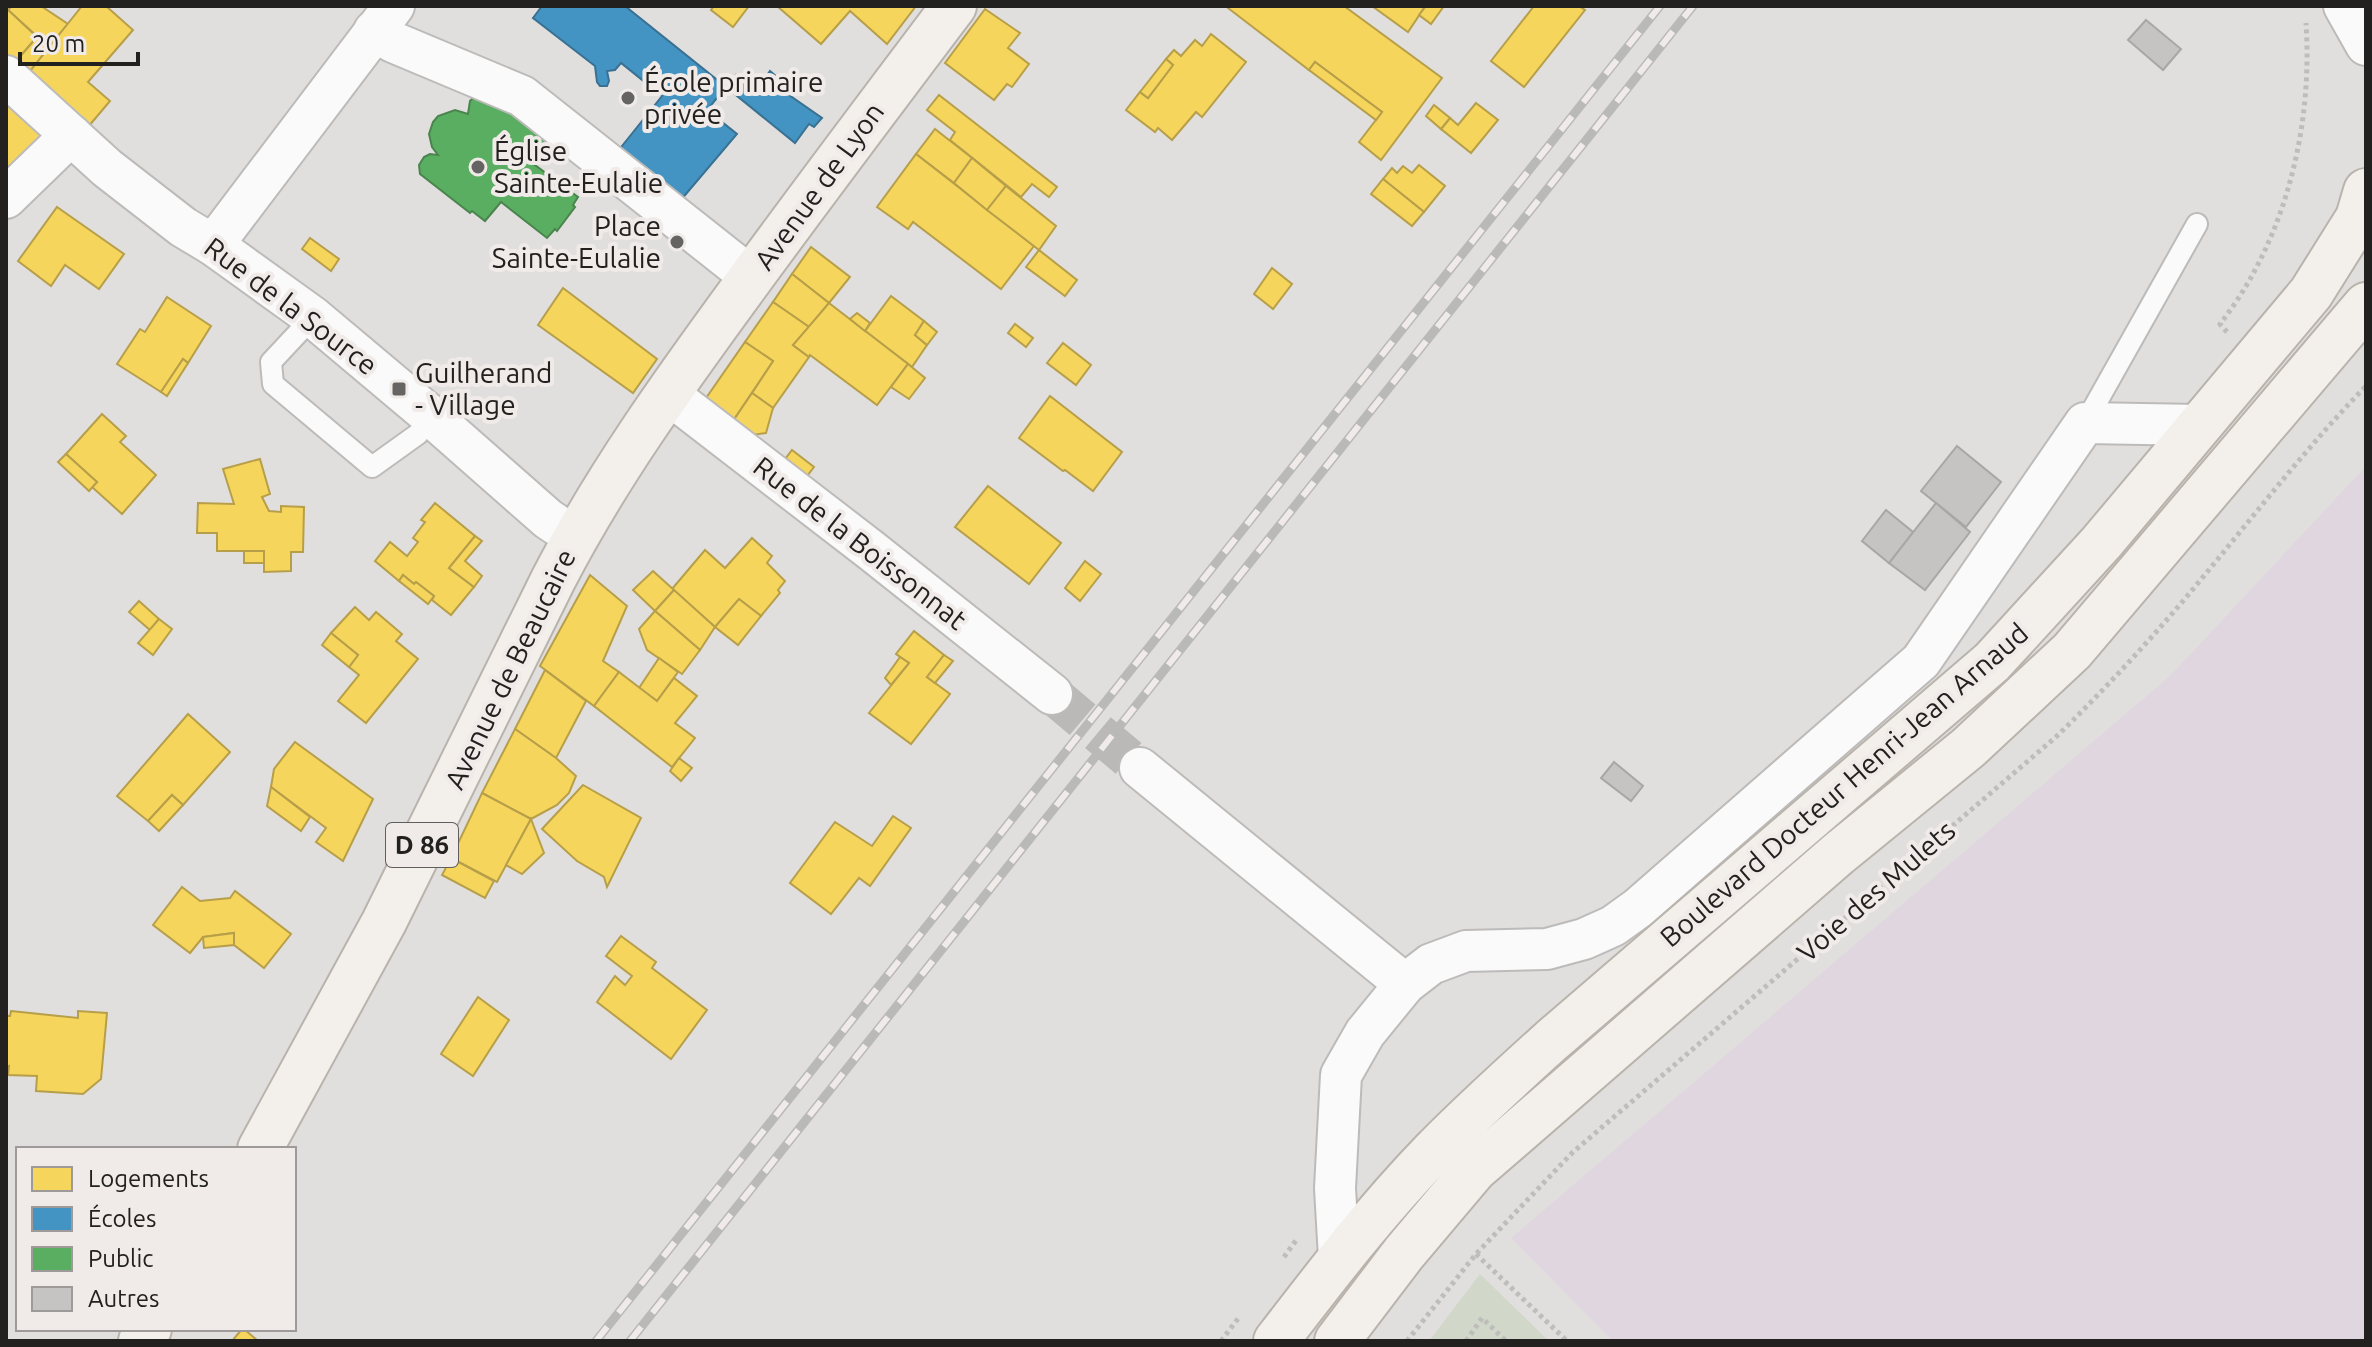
<svg xmlns="http://www.w3.org/2000/svg" width="2372" height="1347" viewBox="0 0 2372 1347" font-family="Ubuntu,sans-serif">
	<rect width="100%" height="100%" fill="#e1dfdd"/>
	<polygon fill="#e0d6df" points="2366,466 2366,1341 1613,1341 1511,1238 2170,676"/>
	<polygon fill="#d1d7c9" points="1480,1274 1549,1341 1429,1341"/>
	<g fill="#f6d55c" stroke="#b79f4a" stroke-width="2">
		<polygon points="12,6 41,6 68,24 49,47 8,10"/>
		<polygon points="82,6 106,6 133,30 88,82 110,101 88,127 26,76"/>
		<polygon points="714,6 749,6 733,27 711,10"/>
		<polygon points="777,6 845,7 916,6 887,44 850,11 821,44"/>
		<polygon points="1229,6 1344,6 1442,78 1381,160 1359,142 1382,112 1315,62 1309,70 1228,8"/>
		<polygon points="1372,6 1421,6 1424,8 1408,32"/>
		<polygon points="1426,6 1444,6 1431,24 1419,15"/>
		<polygon points="1534,6 1579,6 1585,10 1524,87 1491,61"/>
		<polygon points="6,8 37,37 11,67 6,62"/>
		<polygon points="985,9 1020,33 1008,48 1029,64 1012,87 1007,84 994,100 945,63"/>
		<polygon points="1211,34 1246,62 1202,117 1196,112 1172,140 1158,128 1155,132 1126,110 1140,92 1148,98 1173,65 1166,59 1174,50 1181,56 1195,40 1202,46"/>
		<polygon points="37,37 49,47 26,76 11,67"/>
		<polygon points="1166,59 1173,65 1148,98 1140,92"/>
		<polygon points="1315,62 1382,112 1376,120 1309,70"/>
		<polygon points="939,95 1057,187 1049,197 1032,184 1021,197 950,140 955,132 927,110"/>
		<polygon points="13,99 49,127 6,177 6,107"/>
		<polygon points="1476,103 1498,120 1471,153 1441,129 1450,118 1458,125"/>
		<polygon points="1434,105 1450,118 1441,129 1426,116"/>
		<polygon points="935,129 972,158 954,183 916,154"/>
		<polygon points="916,154 1034,246 1001,289 913,222 908,229 877,207"/>
		<polygon points="972,158 1006,186 987,210 954,183"/>
		<polygon points="1419,165 1445,186 1424,212 1383,179 1392,168 1397,173 1403,166 1412,173"/>
		<polygon points="1383,179 1424,212 1412,226 1371,194"/>
		<polygon points="1006,186 1056,226 1039,250 987,210"/>
		<polygon points="57,207 124,254 99,289 65,265 51,286 18,261"/>
		<polygon points="310,238 339,259 331,271 302,249"/>
		<polygon points="811,247 850,277 829,303 792,274"/>
		<polygon points="1039,250 1077,280 1065,296 1026,267"/>
		<polygon points="1272,268 1292,284 1273,309 1254,294"/>
		<polygon points="792,274 829,303 809,327 773,302"/>
		<polygon points="563,288 657,359 633,393 538,325"/>
		<polygon points="891,296 924,321 915,335 927,345 912,367 865,331"/>
		<polygon points="167,297 211,326 188,363 183,359 161,392 117,364 140,329 145,332"/>
		<polygon points="773,302 809,327 793,345 809,357 773,408 752,393 773,361 745,342"/>
		<polygon points="829,303 908,364 877,405 810,355 809,357 793,345"/>
		<polygon points="857,313 870,323 865,331 850,319"/>
		<polygon points="924,321 937,332 927,345 915,335"/>
		<polygon points="1015,324 1033,338 1026,347 1008,333"/>
		<polygon points="745,342 773,361 733,421 704,401"/>
		<polygon points="1063,343 1091,365 1076,385 1047,363"/>
		<polygon points="183,359 188,363 167,396 161,392"/>
		<polygon points="908,364 925,378 909,399 891,387"/>
		<polygon points="752,393 773,408 766,433 752,435 733,421"/>
		<polygon points="1050,396 1122,452 1093,491 1065,470 1063,471 1019,438"/>
		<polygon points="102,414 126,436 120,442 156,475 122,514 92,487 97,482 66,454"/>
		<polygon points="792,450 814,467 801,484 779,467"/>
		<polygon points="66,454 97,482 89,491 58,462"/>
		<polygon points="260,459 270,494 262,497 269,511 281,512 281,506 304,507 303,552 291,552 291,571 264,572 264,551 217,551 217,533 197,533 198,503 234,504 223,469"/>
		<polygon points="988,486 1061,543 1029,584 955,527"/>
		<polygon points="435,503 475,536 449,568 474,587 451,615 432,600 434,596 416,582 414,584 403,575 399,581 375,561 390,542 407,556 418,542 413,538 425,522 421,520"/>
		<polygon points="475,536 482,541 465,561 482,576 474,587 449,568"/>
		<polygon points="752,538 772,556 767,563 785,581 778,590 780,593 761,616 739,599 715,627 672,589 705,550 725,568"/>
		<rect x="244" y="551" width="20" height="12"/>
		<polygon points="1085,561 1101,574 1080,601 1065,588"/>
		<polygon points="653,571 674,590 655,611 633,590"/>
		<polygon points="403,575 414,584 416,582 434,596 428,604 399,581"/>
		<polygon points="590,575 627,606 603,661 619,672 594,706 540,666"/>
		<polygon points="674,590 715,627 700,650 655,611"/>
		<polygon points="739,599 761,616 738,645 715,627"/>
		<polygon points="139,601 159,619 150,630 129,612"/>
		<polygon points="355,607 369,620 376,612 402,634 396,641 418,659 366,723 338,701 359,675 349,667 358,655 331,633"/>
		<polygon points="655,611 700,650 682,674 647,650 639,629"/>
		<polygon points="159,619 172,629 153,655 138,643"/>
		<polygon points="914,631 944,655 927,677 950,694 911,744 869,713 909,663 896,654"/>
		<polygon points="331,633 358,655 349,667 322,645"/>
		<polygon points="944,655 953,661 935,683 927,677"/>
		<polygon points="900,657 909,663 891,685 885,678"/>
		<polygon points="659,658 678,672 657,701 639,688"/>
		<polygon points="545,670 586,701 556,758 515,729"/>
		<polygon points="619,672 657,701 674,678 697,696 675,723 695,738 672,767 594,706"/>
		<polygon points="188,714 230,752 183,805 172,795 148,821 117,796"/>
		<polygon points="515,729 556,758 576,776 569,793 557,805 531,819 482,793"/>
		<polygon points="295,742 373,799 343,861 316,842 326,828 271,787 274,769"/>
		<polygon points="679,758 692,768 681,781 670,771"/>
		<polygon points="583,785 641,818 607,887 604,877 577,861 542,829"/>
		<polygon points="271,787 310,817 301,831 267,806"/>
		<polygon points="482,793 531,819 497,882 451,858"/>
		<polygon points="172,795 183,805 159,831 148,821"/>
		<polygon points="893,816 911,828 870,886 859,878 831,914 790,883 835,822 872,846"/>
		<polygon points="531,819 544,853 522,874 506,865"/>
		<polygon points="451,858 494,881 485,898 442,875"/>
		<polygon points="182,887 200,901 230,898 235,891 291,934 264,968 234,945 234,933 203,937 190,953 153,925"/>
		<polygon points="234,933 234,945 204,948 203,937"/>
		<polygon points="621,936 656,962 652,968 707,1010 671,1059 597,1002 615,976 625,985 632,976 606,956"/>
		<polygon points="478,997 509,1020 473,1076 441,1054"/>
		<polygon points="11,1011 78,1018 78,1011 107,1013 101,1079 83,1094 36,1091 37,1076 8,1075 9,1066 6,1067 6,1016 10,1016"/>
		<polygon points="242,1329 244,1329 258,1341 232,1341"/>
	</g>
	<g fill="#4393c3" stroke="#397192" stroke-width="2">
		<polygon points="542,6 625,6 726,87 707,110 737,134 680,201 618,151 662,96 621,63 615,70 607,71 609,81 607,86 600,86 597,82 595,66 533,18"/>
		<polygon points="770,71 783,82 779,88 822,118 814,127 809,124 795,143 726,87 736,75 759,93 769,81 765,78"/>
	</g>
	<polygon fill="#5aae61" stroke="#4a844e" stroke-width="2" points="490,93 547,140 531,162 578,197 573,205 575,207 557,231 555,229 547,238 501,202 485,221 472,211 470,213 420,174 419,165 424,157 430,154 438,155 432,147 429,134 433,122 438,116 455,110 468,114 470,101 476,95"/>
	<g fill="#c6c4c3" stroke="#a9a7a6" stroke-width="2">
		<polygon points="2146,20 2181,49 2163,70 2128,40"/>
		<polygon points="1957,446 2001,482 1966,527 1921,491"/>
		<polygon points="1936,503 1970,532 1925,590 1889,563"/>
		<polygon points="1886,510 1913,532 1889,563 1862,541"/>
		<polygon points="1614,762 1643,786 1631,801 1601,778"/>
	</g>
	<g fill="none" stroke-linecap="round" stroke-linejoin="round">
		<polyline stroke="#bbb9b7" stroke-width="40" stroke-dasharray="40 20" stroke-linecap="butt" points="1052,694 1140,768"/>
		<g stroke="#bdbbba" stroke-width="24">
			<g id="service">
				<polyline points="313,317 271,362 273,384 372,467 418,434 432,417"/>
				<polyline points="2085,423 2197,224"/>
			</g>
		</g>
		<g stroke="#bdbbba" stroke-width="44">
			<g id="minor">
				<polyline points="2344,6 2366,45"/>
				<polyline points="374,31 393,42 522,96 751,277"/>
				<polyline points="6,76 107,168 183,227 213,245 313,317 432,417 548,519 575,537"/>
				<polyline points="6,198 71,135"/>
				<polyline points="213,245 394,6"/>
				<polyline points="667,393 872,551 1052,694"/>
				<polyline points="1140,768 1405,984"/>
				<polyline points="1339,1258 1335,1188 1341,1075 1365,1033 1405,984 1431,964 1466,951 1547,949 1584,939 1613,926 1638,908 1921,661 2085,423 2200,425"/>
			</g>
		</g>
		<g stroke="#b9b3ac" stroke-width="48">
			<g id="primary">
				<path d="M260 1149 384 922 553 580C606 477 674 383 742 290 812 194 883 100 954 6"/>
				<polyline points="141,1341 149,1329"/>
				<path d="M1276 1341C1326 1276 1375 1212 1432 1153 1470 1114 1511 1077 1552 1040L1992 662 2101 543 2311 293 2358 218 2366 191"/>
				<polyline points="1337,1341 1404,1253 1474,1170 1838,854 1968,748 2072,651 2366,305"/>
			</g>
		</g>
		<g stroke="#bebdbc" stroke-width="5" stroke-dasharray="4 4" stroke-linecap="butt">
			<path d="M2227 332 2220 324C2285 241 2313 128 2306 23"/>
			<polyline points="1476,1254 1567,1341"/>
			<polyline points="1284,1257 1297,1239"/>
			<polyline points="1221,1341 1240,1316"/>
			<path d="M1407 1341 1476 1254 1572 1153 2057 736C2101 693 2143 648 2183 601 2244 529 2300 454 2366 386"/>
			<polyline points="1466,1341 1482,1318 1506,1341"/>
		</g>
		<use href="#service" stroke="#fafafa" stroke-width="20"/>
		<use href="#minor" stroke="#fafafa" stroke-width="40"/>
		<use href="#primary" stroke="#f3f0eb" stroke-width="44"/>
		<g stroke="#b9b9b8" stroke-width="9">
			<g id="rail">
				<polyline points="596,1341 1660,6"/>
				<polyline points="630,1341 1693,6"/>
			</g>
		</g>
		<use href="#rail" stroke="#f0ebe9" stroke-width="6" stroke-dasharray="18" stroke-linecap="butt"/>
	</g>
	<g fill="#666462" stroke="#f0ebe9" stroke-width="3">
		<circle cx="628" cy="98" r="8"/>
		<circle cx="478" cy="167" r="8"/>
		<circle cx="677" cy="242" r="8"/>
		<rect x="391" y="381" width="16" height="16" rx="4"/>
	</g>
	<g text-anchor="middle" stroke-width="8" stroke-linejoin="round" paint-order="stroke">
		<rect fill="#f0ebe9" stroke="#605e5c" stroke-width="2" x="386" y="823" width="72" height="44" rx="6"/>
		<g font-size="26" font-weight="bold" fill="#232120">
			<text x="422" y="854">D 86</text>
		</g>
		<g font-size="28" fill="#232120" stroke="#f0ebe9" text-anchor="start">
			<text x="644" y="92">École primaire<tspan x="644" dy="32">privée</tspan></text>
			<text x="494" y="161">Église<tspan x="494" dy="32">Sainte-Eulalie</tspan></text>
			<text x="661" y="236" text-anchor="end">Place<tspan x="661" dy="32">Sainte-Eulalie</tspan></text>
			<text x="415" y="383">Guilherand<tspan x="415" dy="32">- Village</tspan></text>
		</g>
		<g font-size="28" fill="#232120" stroke="#f0ebe9">
			<text transform="translate(819 186) rotate(-54)" y="10">Avenue de Lyon</text>
			<text transform="translate(291 306) rotate(37)" y="10">Rue de la Source</text>
			<text transform="translate(860 543) rotate(38)" y="10">Rue de la Boissonnat</text>
			<text transform="translate(510 669) rotate(-64)" y="10">Avenue de Beaucaire</text>
			<text transform="translate(1844 785) rotate(-41)" y="10">Boulevard Docteur Henri-Jean Arnaud</text>
			<text transform="translate(1876 891) rotate(-41)" y="10">Voie des Mulets</text>
		</g>
	</g>
	<rect width="2372" height="1347" fill="none" stroke="#232120" stroke-width="16"/>
	<rect x="16" y="1147" width="280" height="184" fill="#f0ebe9" stroke="#9e9a99" stroke-width="2"/>
	<rect x="32" y="1167" width="40" height="24" fill="#f6d55c" stroke="#9e9a99" stroke-width="2"/>
	<text x="88" y="1187" font-size="24" fill="#232120">Logements</text>
	<rect x="32" y="1207" width="40" height="24" fill="#4393c3" stroke="#9e9a99" stroke-width="2"/>
	<text x="88" y="1227" font-size="24" fill="#232120">Écoles</text>
	<rect x="32" y="1247" width="40" height="24" fill="#5aae61" stroke="#9e9a99" stroke-width="2"/>
	<text x="88" y="1267" font-size="24" fill="#232120">Public</text>
	<rect x="32" y="1287" width="40" height="24" fill="#c6c4c3" stroke="#9e9a99" stroke-width="2"/>
	<text x="88" y="1307" font-size="24" fill="#232120">Autres</text>
	<path d="M20 52v12h118v-12" fill="none" stroke="#232120" stroke-width="4"/>
	<text x="32" y="52" font-size="24" fill="#232120" stroke="#f0ebe9" stroke-width="6" paint-order="stroke">20 m</text>
</svg>
